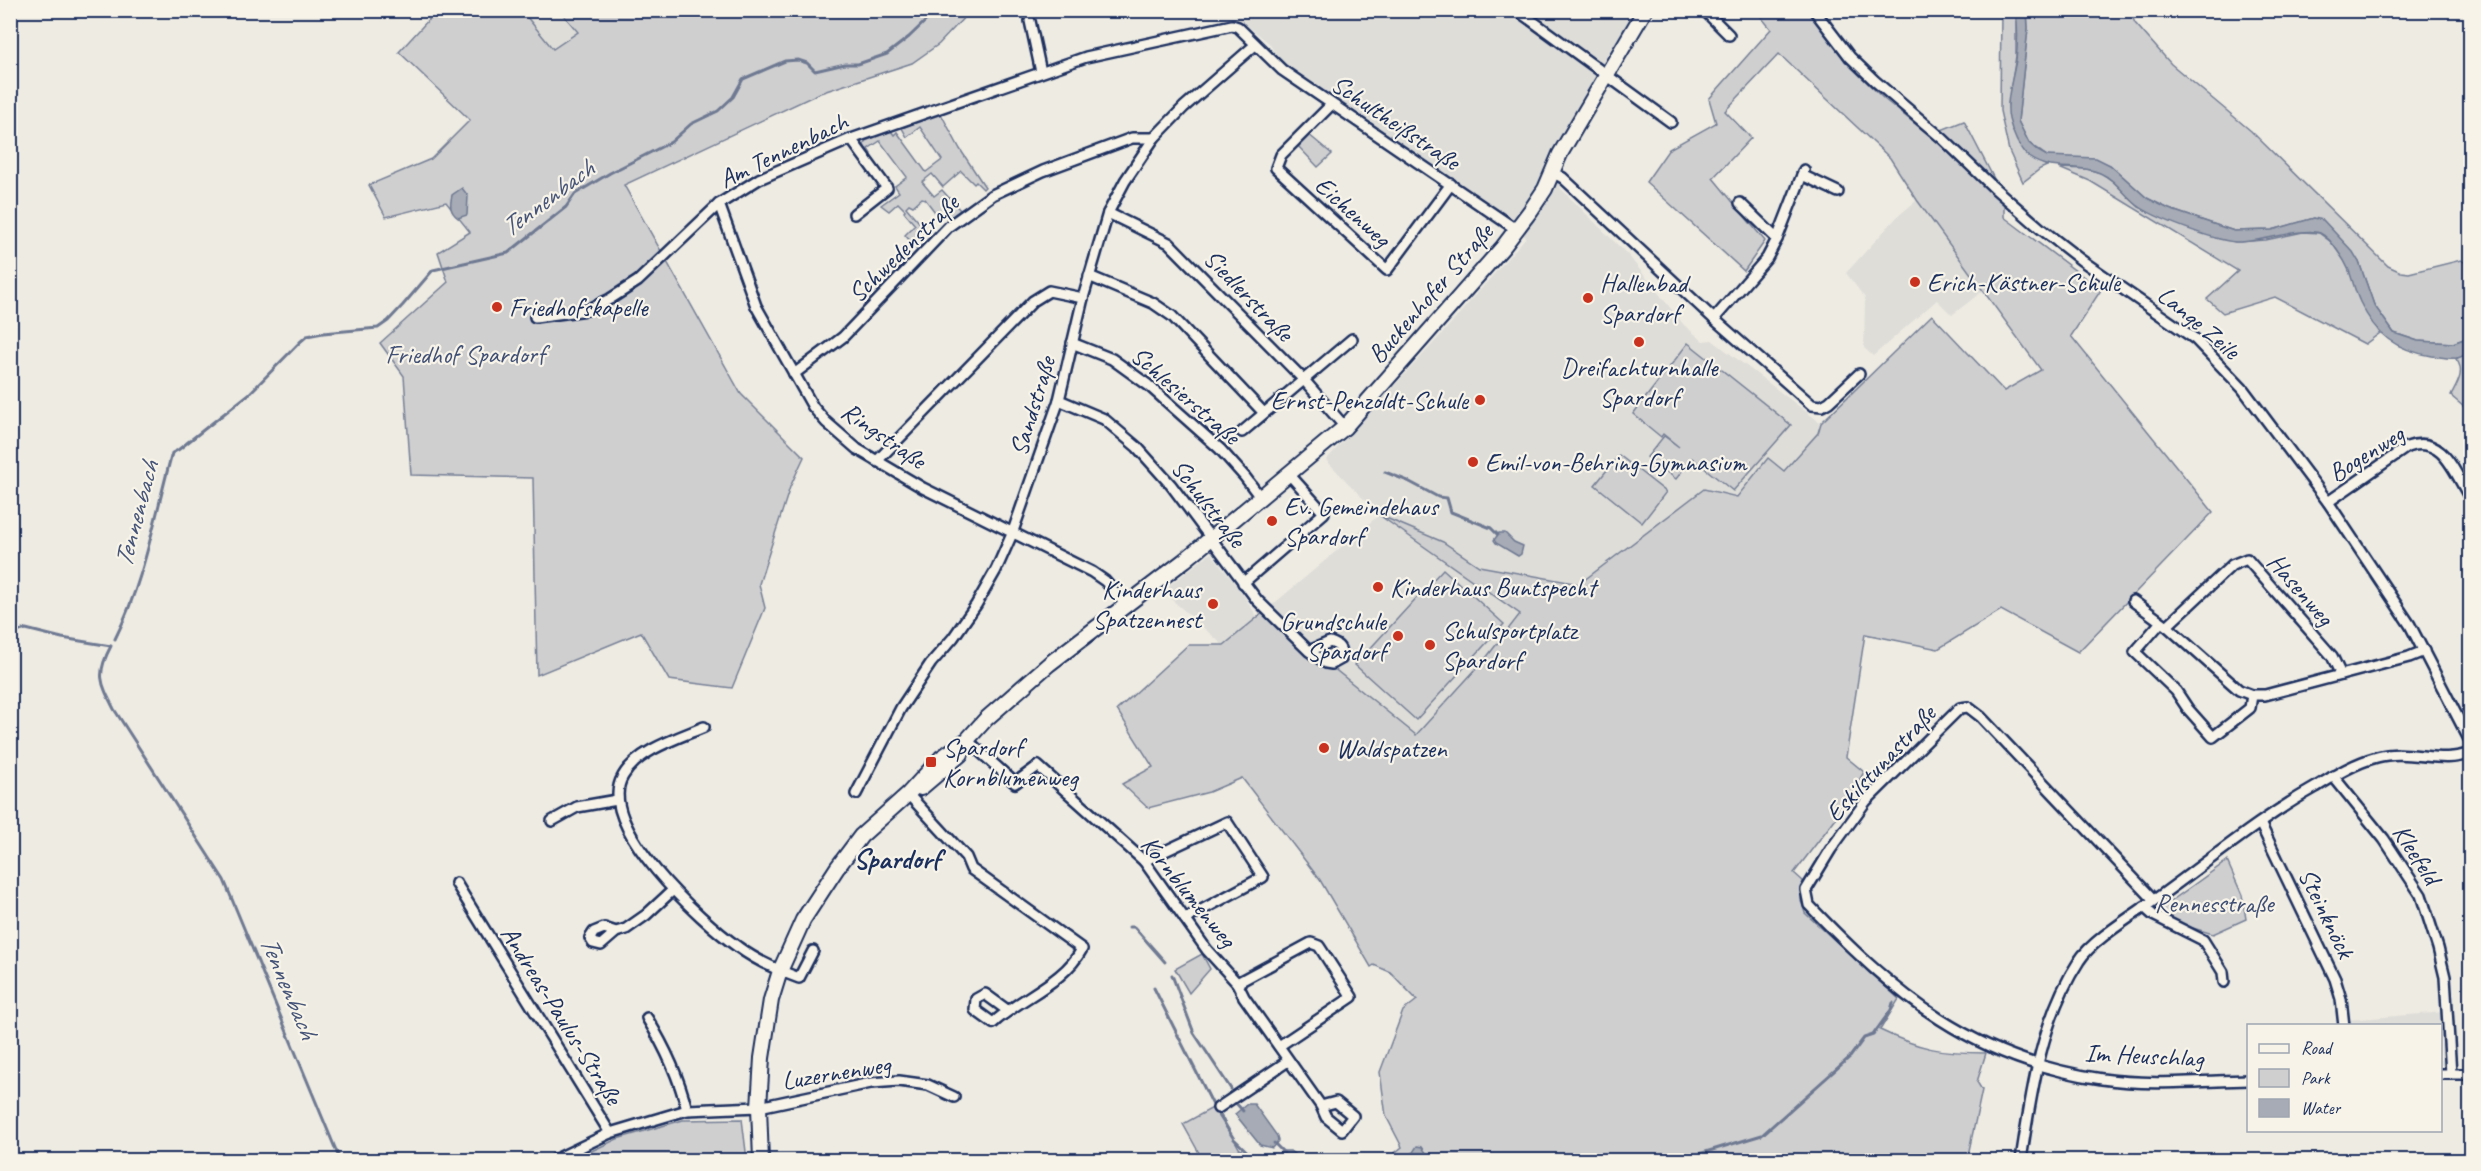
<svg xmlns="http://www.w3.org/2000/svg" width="2481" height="1171" viewBox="0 0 2481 1171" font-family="Caveat,sans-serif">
	<rect width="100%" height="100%" fill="#eeebe2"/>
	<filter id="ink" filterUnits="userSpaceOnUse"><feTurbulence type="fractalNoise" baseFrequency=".0167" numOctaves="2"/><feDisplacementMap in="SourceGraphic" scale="12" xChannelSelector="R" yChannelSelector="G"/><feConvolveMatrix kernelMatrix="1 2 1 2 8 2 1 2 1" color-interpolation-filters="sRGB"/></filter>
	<g filter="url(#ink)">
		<g fill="#deddd8">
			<polygon points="522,11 560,11 579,32 553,49"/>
			<polygon points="1233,11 1647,11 1553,168 1561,189 1628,255 1684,325 1703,341 1712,340 1821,423 1818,433 1784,471 1767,459 1737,496 1704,489 1579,584 1479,566 1443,542 1383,517 1521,614 1486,658 1416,735 1264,612 1379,515 1326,460 1440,336 1526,237 1284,67 1269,43 1240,20"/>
			<polygon points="1917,200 1984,290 1952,315 1937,300 1873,356 1864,348 1865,298 1846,273 1897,217"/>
			<polygon points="1211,553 1238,587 1258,618 1224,646 1162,591"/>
			<polygon points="2444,1012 2447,1061 2443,1065 2441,1065 2440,1026 2349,1025 2348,1020"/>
		</g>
		<g fill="#cfcfcf" stroke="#757f96" stroke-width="1.5">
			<polygon points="426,11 522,11 553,49 578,32 560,11 970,11 939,44 912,63 820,93 624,185 741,394 804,457 790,487 759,584 765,608 732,688 669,680 641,632 537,675 533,478 411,475 404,376 380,343 448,282 438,252 470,232 446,202 386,217 369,185 431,159 470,120 399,52 431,17"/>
			<path d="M1770 11H1816L1845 61 1884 99 1929 135 1964 121 2004 198V217L2101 290 2071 336 2213 512 2078 652 2001 610 1938 649 1865 634 1846 757 1864 772 1842 810 1794 873 1803 881 1801 900 1805 913 1899 999 1880 1030C1919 1049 1942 1053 1986 1053L1977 1082 1982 1090 1967 1160H1386L1402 1147 1386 1116 1380 1072 1403 1011 1417 1000 1390 972 1374 965 1371 967 1320 880 1242 778 1209 792 1148 808 1122 784 1153 767 1117 710 1188 645H1224L1264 612 1416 735 1486 658 1520 614 1379 515 1443 542 1479 566 1579 584 1704 489 1737 497 1768 458 1784 471 1818 433 1821 423 1932 315 2004 391 2041 370 1917 200 1890 158 1779 54 1725 111 1751 138 1713 178 1765 241 1744 271 1646 182 1669 149 1716 123 1709 99 1771 29 1761 17Z"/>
			<polygon points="2001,11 2016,11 2016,56 2008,105 2029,157 2047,166 2040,169 2023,182 2009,151 2000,111"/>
			<polygon points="2027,11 2130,11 2135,23 2171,64 2251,131 2388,266 2401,272 2409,273 2461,260 2470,266 2470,334 2464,339 2453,343 2418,341 2394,333 2374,305 2359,262 2314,218 2272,230 2234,231 2169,209 2147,198 2110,165 2047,156 2029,143 2018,121 2028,28"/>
			<polygon points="940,112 960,149 985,187 983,189 976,182 974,184 961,171 943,187 932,174 922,182 934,196 942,190 960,210 948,219 942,213 938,216 925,199 922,198 913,206 909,204 906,207 931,236 924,231 919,237 925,242 918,250 905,235 915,225 904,212 905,210 898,203 889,211 881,205 899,192 895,186 907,177 880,141 868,149 871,154 869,155 864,145 865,141 891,131 894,135 897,132 926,172 942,160 920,127 907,137 902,128"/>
			<polygon points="1308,134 1332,154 1318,167 1297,145"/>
			<polygon points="2059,168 2087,169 2101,173 2113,181 2139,207 2216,238 2236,242 2266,240 2303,232 2319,233 2331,242 2350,268 2360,301 2380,333 2365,344 2275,297 2223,313 2207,299 2238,271 2090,181"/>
			<polygon points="1688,343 1791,425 1733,491 1692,458 1676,479 1647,457 1664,436 1679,447 1663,434 1661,437 1633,414"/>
			<path d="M2470 351V412L2451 396C2457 384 2466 371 2456 359Z"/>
			<polygon points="1619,455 1666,492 1642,523 1595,485"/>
			<polygon points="1443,569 1504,624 1416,720 1355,665"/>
			<polygon points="2227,861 2242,895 2246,919 2213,934 2186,926 2162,914 2160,909"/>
			<polygon points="1202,954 1210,969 1189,993 1175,969"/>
			<polygon points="1216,1106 1239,1148 1253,1160 1203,1160 1183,1124"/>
			<polygon points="742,1119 747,1160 580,1160 579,1157 617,1139 683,1120"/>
		</g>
		<g fill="#a6abb5" stroke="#6e7992" stroke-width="1.5">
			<path d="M2016 11H2027L2028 28 2018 121 2029 143 2038 151 2047 156 2096 158 2110 165 2147 198 2169 209 2234 231 2272 230 2314 218 2323 220 2353 252 2359 262 2374 305 2394 333 2418 341 2453 343 2464 339 2470 334V351C2458 362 2448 358 2432 356 2396 350 2376 336 2360 302 2351 283 2353 272 2339 253 2334 245 2328 237 2320 233 2304 226 2257 244 2235 242 2214 240 2154 218 2137 205 2124 195 2116 180 2100 173 2077 163 2052 173 2030 158 2019 150 2012 132 2009 119 2005 101 2013 78 2016 60 2018 44 2018 27 2016 11Z"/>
			<path d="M462 188 468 196 467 215 458 218C449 211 450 205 452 195Z"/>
			<polygon points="1499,533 1505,533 1514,542 1523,546 1521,554 1518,556 1496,543 1494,540"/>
			<polygon points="1247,1104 1254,1104 1277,1136 1278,1141 1272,1148 1260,1145 1235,1114"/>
			<polygon points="1417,1146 1422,1147 1431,1160 1408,1160"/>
			<polygon points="1282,1151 1290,1151 1302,1160 1278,1160 1276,1156"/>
		</g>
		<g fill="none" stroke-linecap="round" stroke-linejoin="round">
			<g stroke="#6e7992" stroke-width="3">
				<polyline points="1385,472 1408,481 1438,497 1447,498 1451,512 1491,528 1498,535"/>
				<path d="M10 634 26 629 62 638 111 646C96 674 100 682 114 709L224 880 340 1160"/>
				<path d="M115 639C145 579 155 515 172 453L178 450 249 394 300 342 307 336 323 333 378 328 388 321 403 305 433 270 508 253 566 207 575 194 610 173 671 142 691 124 718 111 733 97 743 79 785 61 798 60 807 63 815 71 845 64H858L887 54 909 37 937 10"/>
				<polyline points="1129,927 1134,927 1165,962"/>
				<polyline points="1172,975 1194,1033 1231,1089"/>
				<polyline points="1154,988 1215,1109 1234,1139 1256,1160"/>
				<polyline points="1234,1101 1243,1111"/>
				<polyline points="1274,1143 1284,1153"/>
				<polyline points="1679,1160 1762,1135 1850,1057 1864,1038 1873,1035 1891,1010 1893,1003"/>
			</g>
			<g stroke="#1b2f5e" stroke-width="14">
				<g id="street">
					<polyline points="1517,10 1671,122"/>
					<polyline points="1704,10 1729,35"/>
					<polyline points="1814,10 1850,57 1875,81 1943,139 1992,186 2040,228 2081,260 2195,339 2243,389 2328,502 2410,625 2470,741"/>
					<polyline points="1030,21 1041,72"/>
					<polyline points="1331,105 1281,155 1276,168 1387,270 1451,184"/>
					<polyline points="851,139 887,188 854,214"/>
					<polyline points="1552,172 1563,178 1714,319 1812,405 1822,406 1829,402 1859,374"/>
					<polyline points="1802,175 1838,192"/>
					<polyline points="1740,203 1777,239"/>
					<polyline points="719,204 756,306 813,407 826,422 857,449 923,488 1092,572 1105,581 1126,605"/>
					<polyline points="1108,213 1169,243 1304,380 1345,427"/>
					<polyline points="1089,276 1153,303 1172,316 1263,412"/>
					<polyline points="535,317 587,310 610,299 638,281 719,204 759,179 851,139 1086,57 1232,25 1238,27 1282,70 1517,230"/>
					<polyline points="1714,319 1767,258 1777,239 1804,170"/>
					<polyline points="1072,343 1112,359 1148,385 1220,449 1245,477 1260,497"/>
					<polyline points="794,374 843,337 949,226 992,195 1043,171 1132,138 1154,138"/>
					<path d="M1059 400 1104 419 1137 447 1171 485 1257 600 1309 651 1326 663 1332 664 1341 659C1342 648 1339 645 1330 642L1309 651"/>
					<polyline points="1242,432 1352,339"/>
					<polyline points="877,461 1033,301 1049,291 1083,298"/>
					<path d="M2328 502 2407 447C2443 434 2454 472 2470 498"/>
					<polyline points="1243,583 1324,513 1288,473"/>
					<polyline points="2133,601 2167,626 2239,690 2252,695 2265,695 2409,657 2424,651"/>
					<polyline points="2161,622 2135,652 2176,691 2188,709 2213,737 2250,708 2252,695"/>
					<polyline points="2167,626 2232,565 2247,559 2332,656 2341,675"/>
					<path d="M704 727C678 738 638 750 623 776 594 824 702 922 738 947 757 961 777 970 799 978L813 951"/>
					<polyline points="967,740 1015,783 1038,766 1144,861 1207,950 1237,983 1244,997 1321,1106 1326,1117 1342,1130 1353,1116 1336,1102 1321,1106"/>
					<polyline points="2333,776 2384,839 2421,895 2438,948 2445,977 2451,1074"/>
					<polyline points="856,794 901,708 931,663 953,638 976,605 996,570 1012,534 1059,400 1083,298 1108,213 1125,181 1154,138 1184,107 1255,45"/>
					<path d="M908 794 966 857 971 869 1082 949C1064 983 1021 997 993 1023L975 1010 976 999 985 994 1007 1010"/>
					<polyline points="552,821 577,807 617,800"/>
					<polyline points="2260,823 2335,979 2341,999 2344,1026"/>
					<polyline points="1144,861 1227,822 1263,877 1185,919"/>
					<polyline points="456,883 610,1133"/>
					<path d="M2154 900 1981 717 1968 707 1960 708 1866 801 1831 849 1806 890 1809 905C1896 996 1973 1060 2102 1079 2150 1086 2200 1081 2248 1080"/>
					<polyline points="2144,907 2153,915 2203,940 2223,972 2224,982"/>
					<polyline points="616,932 604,928 594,932 590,938 593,943 601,945 616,932 626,929 646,915 673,890"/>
					<polyline points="1237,983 1311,943 1319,946 1352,997 1279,1046"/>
					<path d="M647 1018C665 1047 679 1077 687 1110"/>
					<polyline points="2440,1074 2470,1074"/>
					<polyline points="1218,1108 1288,1061"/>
					<polyline points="554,1160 610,1133 687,1110 759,1107 871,1083 899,1081 928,1085 954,1097"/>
					<path d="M2021 1160C2031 1094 2041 1019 2079 961 2092 940 2134 915 2156 899 2209 861 2259 819 2316 787 2335 775 2355 763 2377 757 2408 748 2442 765 2470 753"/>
				</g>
			</g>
			<g stroke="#1b2f5e" stroke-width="18">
				<g id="secondary">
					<polyline points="921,788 961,754 965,743"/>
					<polyline points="761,1160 759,1107 762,1058 771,1000 780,971 803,920 837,868 861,836 908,794 941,758 967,740 986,719 1049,664 1185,560 1345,427 1503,247 1531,210 1545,189 1560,154 1645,10"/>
				</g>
			</g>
			<use href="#street" stroke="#f7f3e8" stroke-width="9"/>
			<use href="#secondary" stroke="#f7f3e8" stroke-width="14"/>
		</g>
	</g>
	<g fill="#c8321e" stroke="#f7f3e8" stroke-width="2">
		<circle cx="1915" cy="282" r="6"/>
		<circle cx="1588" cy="298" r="6"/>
		<circle cx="497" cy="307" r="6"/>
		<circle cx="1639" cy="342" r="6"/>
		<circle cx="1480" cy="400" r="6"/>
		<circle cx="1473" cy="462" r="6"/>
		<circle cx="1272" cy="521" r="6"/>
		<circle cx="1378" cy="587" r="6"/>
		<circle cx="1213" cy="604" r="6"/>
		<circle cx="1398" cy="636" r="6"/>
		<circle cx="1430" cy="645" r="6"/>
		<circle cx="1324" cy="748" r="6"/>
		<rect x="925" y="756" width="12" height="12" rx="3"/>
	</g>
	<g text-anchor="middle" stroke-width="4.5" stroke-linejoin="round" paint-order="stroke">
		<g font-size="26" fill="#1b2f5e" stroke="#f7f3e8">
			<text transform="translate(1396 122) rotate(34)" y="9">Schultheißstraße</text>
			<text transform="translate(783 150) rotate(-26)" y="9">Am Tennenbach</text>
			<text transform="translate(1353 211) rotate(42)" y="9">Eichenweg</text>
			<text transform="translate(903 248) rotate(-44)" y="9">Schwedenstraße</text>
			<text transform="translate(1430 293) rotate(-49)" y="9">Buckenhofer Straße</text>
			<text transform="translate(1249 295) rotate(46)" y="9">Siedlerstraße</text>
			<text transform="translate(2199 322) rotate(40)" y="9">Lange Zeile</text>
			<text transform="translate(1186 395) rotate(41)" y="9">Schlesierstraße</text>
			<text transform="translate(1032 406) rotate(-73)" y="9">Sandstraße</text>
			<text transform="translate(884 435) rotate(35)" y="9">Ringstraße</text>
			<text transform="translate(2366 453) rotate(-32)" y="9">Bogenweg</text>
			<text transform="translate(1209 503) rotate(52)" y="9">Schulstraße</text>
			<text transform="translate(2301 589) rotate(49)" y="9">Hasenweg</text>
			<text transform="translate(1880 763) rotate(-47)" y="9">Eskilstunastraße</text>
			<text transform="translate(2417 854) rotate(57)" y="9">Kleefeld</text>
			<text transform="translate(1189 891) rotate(51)" y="9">Kornblumenweg</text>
			<text transform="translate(2327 913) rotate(64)" y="9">Steinknöck</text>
			<text transform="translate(562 1015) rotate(58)" y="9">Andreas-Paulus-Straße</text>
			<text transform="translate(2144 1055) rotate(3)" y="9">Im Heuschlag</text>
			<text transform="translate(836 1072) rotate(-9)" y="9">Luzernenweg</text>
		</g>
		<g font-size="26" fill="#1b2f5e" stroke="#f7f3e8" text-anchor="start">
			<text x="1927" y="291">Erich-Kästner-Schule</text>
			<text x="1600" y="292">Hallenbad<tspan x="1600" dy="30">Spardorf</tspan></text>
			<text x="509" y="316">Friedhofskapelle</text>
			<text x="1639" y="376" text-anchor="middle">Dreifachturnhalle<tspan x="1639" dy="30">Spardorf</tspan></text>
			<text x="1468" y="409" text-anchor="end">Ernst-Penzoldt-Schule</text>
			<text x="1485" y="471">Emil-von-Behring-Gymnasium</text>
			<text x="1284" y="515">Ev. Gemeindehaus<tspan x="1284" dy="30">Spardorf</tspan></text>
			<text x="1390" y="596">Kinderhaus Buntspecht</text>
			<text x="1201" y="598" text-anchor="end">Kinderhaus<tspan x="1201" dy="30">Spatzennest</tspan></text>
			<text x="1386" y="630" text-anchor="end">Grundschule<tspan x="1386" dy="30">Spardorf</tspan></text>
			<text x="1442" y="639">Schulsportplatz<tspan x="1442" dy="30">Spardorf</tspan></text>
			<text x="943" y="756">Spardorf<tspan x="943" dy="30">Kornblumenweg</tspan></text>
			<text x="1336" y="757">Waldspatzen</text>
		</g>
		<g font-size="26" fill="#3f4f75" stroke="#f7f3e8">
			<text x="465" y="363">Friedhof Spardorf</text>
			<text x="2214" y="912">Rennesstraße</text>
		</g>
		<g font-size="27" font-style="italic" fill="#455478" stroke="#f7f3e8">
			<text transform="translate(547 198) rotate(-37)" y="9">Tennenbach</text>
			<text transform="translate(136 514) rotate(-75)" y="9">Tennenbach</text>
			<text transform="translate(289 987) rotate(67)" y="9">Tennenbach</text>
		</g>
		<g font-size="28" font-weight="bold" fill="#1b2f5e" stroke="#f7f3e8">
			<text x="897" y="868">Spardorf</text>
		</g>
	</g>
	<rect width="2481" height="1171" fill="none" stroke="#f7f3e8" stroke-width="36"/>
	<rect x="18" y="18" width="2445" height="1135" fill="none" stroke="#1b2f5e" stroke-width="2" filter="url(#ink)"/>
	<rect x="2247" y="1024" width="195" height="108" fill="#f7f3e8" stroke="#9fa5b1" stroke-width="1.5"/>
	<rect x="2259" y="1044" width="30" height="9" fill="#f7f3e8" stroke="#9fa5b1" stroke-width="1.5"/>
	<text x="2301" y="1054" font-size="18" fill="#1b2f5e">Road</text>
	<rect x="2259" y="1069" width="30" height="18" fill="#cfcfcf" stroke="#9fa5b1" stroke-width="1.5"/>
	<text x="2301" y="1084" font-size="18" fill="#1b2f5e">Park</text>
	<rect x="2259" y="1099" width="30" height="18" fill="#a6abb5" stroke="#9fa5b1" stroke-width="1.5"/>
	<text x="2301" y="1114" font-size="18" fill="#1b2f5e">Water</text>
</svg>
